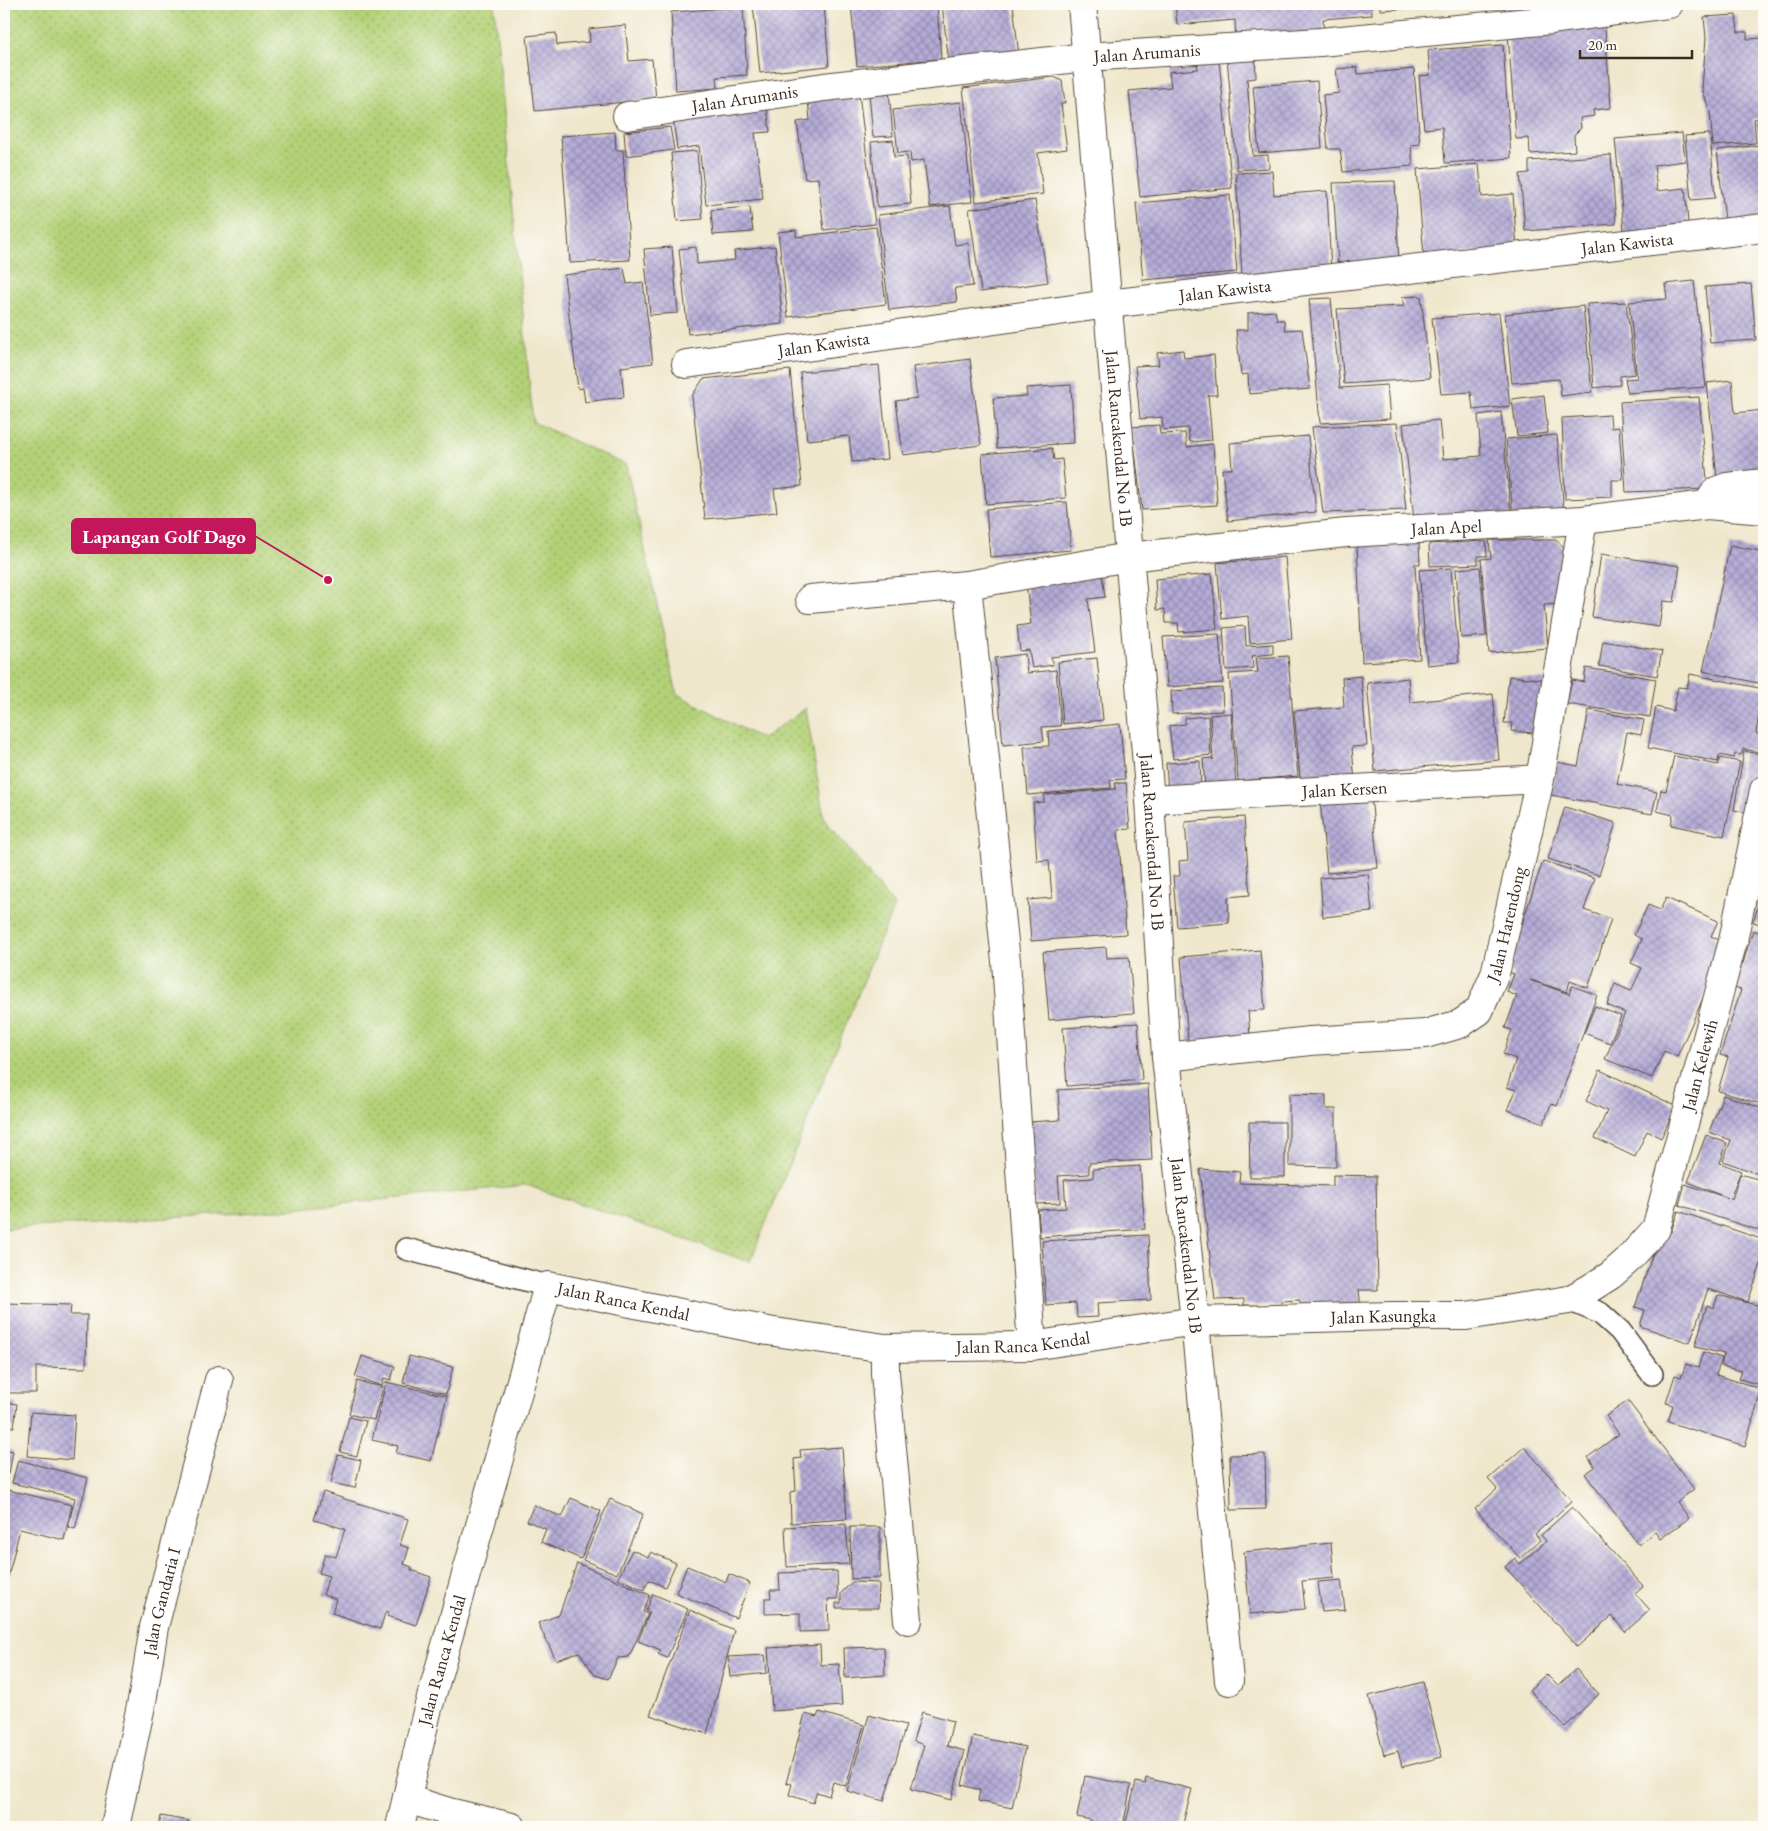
<svg xmlns="http://www.w3.org/2000/svg" width="1768" height="1831" viewBox="0 0 1768 1831" font-family="'EB Garamond',serif">
	<defs>
		<pattern id="grass-dots" width="8" height="8" patternUnits="userSpaceOnUse" patternTransform="scale(1.25)"><rect width="8" height="8" fill="#b3d177"/><path d="M2 2h.1M6 6h.1" fill="none" stroke="#93aa61" stroke-width="1.8" stroke-linecap="round"/></pattern>
		<pattern id="building-cross-hatch" width="8" height="8" patternUnits="userSpaceOnUse" patternTransform="scale(1.25)"><rect width="8" height="8" fill="#b4abd7"/><path d="M0 0l8 8M0 8l8-8" fill="none" stroke="#948bae"/></pattern>
	</defs>
	<rect width="100%" height="100%" fill="#fdfcf7"/>
	<filter id="ink" filterUnits="userSpaceOnUse"><feTurbulence type="fractalNoise" baseFrequency=".02" numOctaves="2"/><feDisplacementMap in="SourceGraphic" scale="10" xChannelSelector="R" yChannelSelector="G"/><feConvolveMatrix kernelMatrix="1 2 1 2 8 2 1 2 1" color-interpolation-filters="sRGB"/></filter>
	<filter id="wash" filterUnits="userSpaceOnUse"><feTurbulence type="fractalNoise" baseFrequency=".0096" numOctaves="4" result="noise"/><feDisplacementMap in="SourceGraphic" scale="20" xChannelSelector="R" yChannelSelector="G"/><feGaussianBlur stdDeviation="1.12" result="paint"/><feColorMatrix in="noise" values="0 0 0 0 0 0 0 0 0 0 0 0 0 0 0 0 0 1.4 0 .05"/><feComposite in="paint" operator="in"/></filter>
	<g filter="url(#wash)">
		<rect width="100%" height="100%" fill="#efe7cc"/>
		<polygon fill="url(#grass-dots)" stroke="#777e4a" points="4,4 494,4 533,422 626,465 677,694 762,739 806,708 824,819 894,906 750,1262 526,1185 273,1211 4,1229"/>
		<g id="blocks">
			<g fill="url(#building-cross-hatch)">
				<polygon points="753,4 824,4 829,66 760,73"/>
				<polygon points="851,4 937,4 941,59 857,66"/>
				<polygon points="942,4 1013,4 1019,56 949,64"/>
				<polygon points="1175,4 1371,4 1372,15 1323,19 1324,35 1236,42 1235,20 1177,25"/>
				<polygon points="1380,4 1441,4 1441,7 1380,10"/>
				<polygon points="1484,4 1557,4 1557,10 1505,16 1505,8 1484,9"/>
				<polygon points="743,7 747,75 717,77 718,88 676,91 671,12"/>
				<polygon points="1736,15 1738,32 1747,32 1747,39 1764,38 1764,118 1754,119 1756,143 1713,146 1710,112 1702,88 1706,38 1704,17"/>
				<polygon points="625,25 629,61 652,59 656,99 535,111 527,36 556,33 557,45 590,42 589,29"/>
				<polygon points="1605,27 1611,108 1593,110 1594,116 1580,118 1581,128 1574,135 1575,151 1530,154 1529,138 1516,139 1508,34"/>
				<polygon points="1503,45 1511,158 1445,163 1442,127 1424,129 1419,76 1430,75 1428,50"/>
				<polygon points="1255,56 1256,78 1247,79 1253,156 1268,155 1269,168 1237,170 1227,58"/>
				<polygon points="1219,61 1232,188 1140,197 1129,91 1171,87 1169,72 1198,69 1197,63"/>
				<polygon points="1357,67 1358,74 1414,69 1420,144 1411,145 1413,166 1343,172 1340,149 1328,149 1323,95 1339,93 1336,69"/>
				<polygon points="1054,77 1062,81 1065,103 1061,104 1067,149 1038,153 1043,194 976,202 963,88"/>
				<polygon points="1317,81 1322,148 1259,153 1253,86"/>
				<polygon points="889,91 893,136 873,137 869,93"/>
				<polygon points="859,94 875,224 824,230 818,178 805,179 797,122 810,120 808,100"/>
				<polygon points="961,102 972,202 930,207 924,160 911,162 910,152 898,153 893,110"/>
				<polygon points="767,106 770,132 755,133 763,199 706,205 699,146 677,149 673,116"/>
				<polygon points="1757,122 1764,122 1764,218 1726,229 1717,150 1760,145"/>
				<polygon points="670,127 674,150 626,156 624,132"/>
				<polygon points="615,132 616,150 623,150 630,260 570,263 561,136"/>
				<polygon points="1682,133 1685,161 1654,165 1657,191 1685,188 1689,234 1625,240 1615,139"/>
				<polygon points="1710,134 1715,198 1691,200 1685,136"/>
				<polygon points="893,140 894,157 907,156 911,204 877,207 871,142"/>
				<polygon points="697,151 703,219 677,221 671,153"/>
				<polygon points="1611,155 1616,224 1525,231 1520,174 1529,173 1529,161"/>
				<polygon points="1479,164 1482,197 1513,194 1517,249 1424,257 1417,169"/>
				<polygon points="1272,171 1274,195 1327,191 1331,271 1242,276 1236,173"/>
				<polygon points="1395,181 1399,263 1338,266 1333,183"/>
				<polygon points="1230,195 1237,272 1143,280 1136,203"/>
				<polygon points="1035,200 1048,282 981,292 969,209"/>
				<polygon points="950,206 955,245 968,243 973,286 955,288 957,302 889,310 878,215"/>
				<polygon points="750,207 753,232 713,235 711,210"/>
				<polygon points="876,227 886,304 788,317 778,232 796,230 796,237"/>
				<polygon points="775,246 783,324 688,334 679,249 696,247 697,264 735,260 734,251"/>
				<polygon points="672,247 678,313 650,315 644,249"/>
				<polygon points="624,268 627,284 643,282 653,363 621,367 624,397 585,402 583,388 578,389 564,275"/>
				<polygon points="1694,281 1706,387 1628,393 1625,379 1637,378 1629,302 1667,299 1665,284"/>
				<polygon points="1751,284 1756,340 1710,343 1705,287"/>
				<polygon points="1421,296 1430,378 1344,384 1337,309 1404,306 1402,297"/>
				<polygon points="1331,298 1340,388 1387,385 1390,419 1320,423 1309,299"/>
				<polygon points="1626,302 1635,374 1620,376 1620,385 1594,388 1587,304"/>
				<polygon points="1583,306 1592,392 1561,396 1559,379 1512,383 1505,314"/>
				<polygon points="1275,311 1277,320 1284,320 1285,330 1302,329 1310,389 1249,394 1248,374 1241,375 1236,330 1248,330 1248,313"/>
				<polygon points="1499,313 1510,406 1473,410 1471,392 1441,394 1432,318"/>
				<polygon points="1183,350 1184,358 1214,355 1217,395 1208,395 1212,440 1190,442 1188,428 1163,430 1162,417 1140,419 1135,366 1159,365 1157,353"/>
				<polygon points="970,359 981,445 903,455 896,401 917,398 913,367"/>
				<polygon points="879,365 888,459 852,462 849,436 807,440 800,372"/>
				<polygon points="790,370 802,486 774,489 777,512 705,519 692,396 703,379"/>
				<polygon points="1732,380 1735,413 1764,410 1764,475 1717,479 1707,383"/>
				<polygon points="1071,385 1074,443 997,448 993,398 1027,396 1026,388"/>
				<polygon points="1544,395 1548,433 1517,436 1512,399"/>
				<polygon points="1699,397 1708,489 1626,492 1620,402"/>
				<polygon points="1501,412 1511,515 1414,519 1403,424 1439,420 1443,459 1481,456 1478,415"/>
				<polygon points="1610,415 1611,428 1619,427 1623,480 1612,480 1612,497 1565,499 1562,418"/>
				<polygon points="1397,423 1406,510 1323,513 1312,427"/>
				<polygon points="1159,425 1160,434 1185,433 1187,447 1213,444 1217,505 1142,510 1132,427"/>
				<polygon points="1557,435 1564,512 1513,517 1506,439"/>
				<polygon points="1308,436 1316,512 1228,521 1222,469 1232,469 1230,443"/>
				<polygon points="1052,448 1054,460 1062,459 1066,498 986,504 982,454"/>
				<polygon points="1067,502 1071,550 990,557 986,509"/>
				<polygon points="1489,540 1556,540 1564,547 1568,587 1557,588 1559,604 1544,605 1548,648 1489,653 1481,559 1491,558"/>
				<polygon points="1486,541 1487,556 1478,556 1478,564 1430,566 1429,544"/>
				<polygon points="1419,543 1420,564 1415,564 1420,659 1362,662 1357,545"/>
				<polygon points="1730,545 1764,552 1764,656 1758,683 1703,671"/>
				<polygon points="1601,554 1680,566 1674,602 1663,601 1659,627 1592,617"/>
				<polygon points="1285,557 1292,639 1250,643 1248,616 1222,619 1217,563"/>
				<polygon points="1101,567 1105,597 1088,599 1095,652 1051,657 1053,665 1032,668 1029,650 1020,651 1017,626 1031,624 1026,583"/>
				<polygon points="1480,567 1486,636 1461,638 1456,569"/>
				<polygon points="1451,568 1459,662 1427,665 1419,570"/>
				<polygon points="1212,574 1217,629 1179,632 1178,623 1166,623 1165,609 1157,610 1155,579"/>
				<polygon points="1245,626 1246,646 1273,644 1273,654 1252,656 1253,668 1226,670 1223,628"/>
				<polygon points="1219,634 1223,683 1167,687 1163,637"/>
				<polygon points="1603,641 1662,651 1657,676 1599,666"/>
				<polygon points="1025,654 1027,673 1056,670 1061,726 1042,727 1044,741 1003,745 995,658"/>
				<polygon points="1288,656 1298,776 1238,781 1229,674 1258,672 1256,658"/>
				<polygon points="1097,658 1103,720 1063,724 1058,662"/>
				<polygon points="1586,668 1656,679 1650,717 1567,704 1572,680 1584,682"/>
				<polygon points="1690,674 1764,689 1764,716 1759,715 1756,733 1764,735 1764,753 1743,749 1741,755 1735,754 1734,758 1719,755 1718,762 1648,748 1656,707 1673,711 1678,687 1687,688"/>
				<polygon points="1361,676 1367,746 1352,747 1355,782 1301,787 1294,711 1344,707 1342,678"/>
				<polygon points="1509,676 1549,680 1543,734 1511,731 1512,723 1504,723"/>
				<polygon points="1408,678 1410,702 1493,694 1499,760 1375,771 1367,683"/>
				<polygon points="1222,688 1223,711 1172,714 1171,691"/>
				<polygon points="1589,710 1644,720 1641,735 1627,732 1617,784 1657,792 1652,814 1551,795 1557,762 1578,766"/>
				<polygon points="1231,713 1236,788 1205,790 1203,759 1212,758 1213,760 1210,715"/>
				<polygon points="1208,716 1211,755 1173,759 1169,726 1185,724 1185,718"/>
				<polygon points="1120,724 1125,779 1110,780 1111,788 1028,795 1024,747 1049,746 1048,731"/>
				<polygon points="1744,751 1764,755 1755,814 1734,810"/>
				<polygon points="1674,756 1718,765 1720,758 1740,762 1724,836 1671,825 1673,815 1657,811 1661,790 1666,791"/>
				<polygon points="1200,761 1201,790 1168,792 1166,763"/>
				<polygon points="1115,783 1126,783 1130,829 1118,830 1126,934 1031,941 1028,900 1052,898 1049,860 1037,861 1033,803 1044,802 1044,795 1116,789"/>
				<polygon points="1371,796 1378,868 1327,873 1320,801"/>
				<polygon points="1565,807 1616,823 1599,875 1548,859"/>
				<polygon points="1244,817 1250,895 1228,897 1229,923 1177,927 1173,876 1180,876 1179,861 1188,860 1185,822"/>
				<polygon points="1543,861 1595,878 1584,910 1611,919 1588,988 1570,981 1567,992 1530,980 1569,994 1572,986 1597,995 1557,1106 1551,1104 1544,1123 1508,1110 1516,1090 1507,1087 1516,1059 1503,1054 1512,1030 1505,1028 1517,996 1507,992 1514,974 1506,971"/>
				<polygon points="1368,874 1372,912 1323,917 1320,878"/>
				<polygon points="1764,886 1764,925 1753,922"/>
				<polygon points="1666,898 1718,921 1711,936 1727,944 1677,1057 1664,1051 1652,1078 1605,1059 1625,1013 1607,1005 1615,984 1631,991 1642,968 1631,963 1642,939 1634,935 1648,905 1660,910"/>
				<polygon points="1753,930 1764,934 1764,1105 1718,1091 1728,1057 1720,1055 1741,990 1726,986 1734,960 1743,963"/>
				<polygon points="1106,947 1107,958 1129,957 1134,1013 1049,1020 1043,952"/>
				<polygon points="1260,950 1265,1010 1248,1011 1250,1036 1188,1041 1181,957"/>
				<polygon points="1595,1006 1621,1016 1610,1043 1584,1033"/>
				<polygon points="1138,1023 1142,1080 1067,1086 1063,1028"/>
				<polygon points="1600,1070 1676,1106 1661,1138 1647,1131 1635,1157 1595,1138 1607,1111 1586,1101"/>
				<polygon points="1148,1084 1152,1160 1089,1163 1089,1174 1058,1176 1060,1203 1035,1204 1030,1122 1060,1120 1058,1090"/>
				<polygon points="1289,1094 1326,1095 1326,1109 1336,1109 1336,1167 1289,1166"/>
				<polygon points="1723,1095 1764,1109 1764,1176 1723,1161 1731,1140 1709,1132"/>
				<polygon points="1249,1122 1285,1122 1285,1177 1250,1177"/>
				<polygon points="1706,1135 1727,1143 1720,1163 1741,1171 1730,1198 1732,1199 1740,1174 1764,1181 1764,1232 1679,1205 1685,1184 1728,1198 1688,1182"/>
				<polygon points="1140,1166 1145,1229 1040,1237 1038,1210 1066,1208 1064,1180 1093,1178 1093,1169"/>
				<polygon points="1200,1169 1240,1172 1239,1183 1333,1186 1333,1175 1376,1176 1378,1290 1359,1290 1361,1309 1300,1308 1300,1300 1281,1301 1281,1306 1244,1305 1244,1299 1215,1300"/>
				<polygon points="1678,1211 1764,1240 1764,1255 1748,1302 1708,1289 1690,1343 1640,1326 1645,1310 1635,1307 1661,1229 1671,1232"/>
				<polygon points="1148,1235 1151,1300 1097,1303 1098,1317 1077,1318 1076,1303 1046,1305 1042,1241"/>
				<polygon points="1718,1295 1764,1307 1764,1386 1739,1379 1742,1371 1721,1366 1724,1354 1695,1347 1707,1305 1714,1308"/>
				<polygon points="4,1303 71,1305 70,1315 87,1315 86,1368 36,1367 36,1393 7,1393 8,1360 4,1360"/>
				<polygon points="1703,1352 1722,1358 1716,1375 1762,1389 1745,1446 1668,1422 1673,1405 1666,1403 1675,1375 1681,1377 1686,1364 1698,1368"/>
				<polygon points="362,1356 395,1366 391,1380 384,1378 382,1386 355,1377"/>
				<polygon points="409,1356 453,1367 446,1394 403,1383"/>
				<polygon points="357,1381 383,1387 374,1420 349,1414"/>
				<polygon points="386,1382 447,1396 431,1461 396,1453 398,1446 372,1440"/>
				<polygon points="1628,1401 1694,1489 1677,1502 1689,1518 1660,1539 1655,1532 1639,1545 1585,1474 1595,1467 1588,1457 1619,1434 1606,1416"/>
				<polygon points="4,1402 17,1404 14,1427 4,1426"/>
				<polygon points="31,1412 75,1415 72,1460 27,1456"/>
				<polygon points="349,1417 366,1421 357,1456 340,1452"/>
				<polygon points="842,1447 847,1519 791,1523 790,1492 796,1491 794,1459 801,1458 800,1450"/>
				<polygon points="1524,1447 1572,1501 1535,1534 1540,1540 1520,1558 1475,1509 1497,1489 1488,1479"/>
				<polygon points="4,1449 13,1451 9,1474 4,1473"/>
				<polygon points="1265,1454 1266,1509 1231,1510 1230,1455"/>
				<polygon points="338,1455 361,1460 355,1488 331,1483"/>
				<polygon points="18,1460 88,1478 75,1529 68,1527 75,1498 12,1483"/>
				<polygon points="4,1489 72,1505 64,1540 20,1529 7,1581 4,1581"/>
				<polygon points="323,1492 408,1519 400,1545 409,1548 404,1564 412,1567 411,1570 431,1577 416,1625 387,1616 389,1612 386,1611 380,1629 332,1613 336,1599 323,1595 329,1576 319,1573 325,1554 336,1557 345,1529 314,1520"/>
				<polygon points="571,1498 601,1511 581,1559 541,1542 546,1529 527,1521 534,1505 562,1517"/>
				<polygon points="610,1499 643,1514 617,1574 583,1560"/>
				<polygon points="1572,1507 1643,1586 1635,1593 1650,1610 1625,1632 1612,1616 1577,1647 1505,1567 1515,1558 1520,1564 1546,1541 1541,1535"/>
				<polygon points="846,1524 849,1564 787,1567 785,1527"/>
				<polygon points="850,1527 880,1527 880,1578 851,1579"/>
				<polygon points="1331,1543 1334,1578 1302,1581 1305,1609 1250,1614 1244,1552"/>
				<polygon points="632,1550 648,1557 651,1552 676,1563 665,1587 649,1580 644,1590 618,1578"/>
				<polygon points="577,1563 650,1595 643,1612 648,1614 629,1657 618,1658 608,1679 595,1675 579,1652 556,1660 538,1623 559,1615"/>
				<polygon points="687,1566 726,1582 729,1574 750,1583 736,1618 676,1593"/>
				<polygon points="837,1571 838,1599 828,1599 829,1631 800,1632 800,1613 765,1614 765,1598 771,1598 770,1590 780,1590 779,1573"/>
				<polygon points="1341,1580 1345,1610 1322,1612 1318,1582"/>
				<polygon points="852,1582 879,1583 878,1608 836,1608 836,1603 841,1603 841,1593"/>
				<polygon points="653,1594 688,1609 667,1658 658,1654 661,1650 638,1641 650,1612 646,1611"/>
				<polygon points="690,1610 734,1630 707,1734 650,1715"/>
				<polygon points="820,1645 821,1665 839,1664 842,1706 772,1711 768,1648"/>
				<polygon points="884,1647 885,1675 845,1678 844,1648"/>
				<polygon points="765,1655 767,1673 730,1677 728,1657"/>
				<polygon points="1576,1669 1599,1694 1565,1727 1529,1690 1546,1674 1558,1686"/>
				<polygon points="1423,1682 1442,1757 1402,1767 1398,1751 1384,1755 1369,1696"/>
				<polygon points="819,1712 864,1725 846,1786 833,1782 829,1796 817,1792 813,1803 789,1795 792,1784 786,1783 805,1714 817,1717"/>
				<polygon points="922,1712 953,1721 947,1746 965,1751 951,1800 911,1789 924,1745 913,1741"/>
				<polygon points="869,1715 906,1725 884,1801 847,1791"/>
				<polygon points="973,1736 1025,1747 1012,1808 978,1801 980,1790 962,1785"/>
				<polygon points="1085,1776 1131,1785 1123,1827 1089,1827 1091,1820 1077,1817"/>
				<polygon points="1146,1778 1192,1789 1182,1827 1130,1827 1131,1824 1126,1822 1136,1782 1145,1784"/>
				<polygon points="161,1816 189,1821 188,1827 159,1827"/>
			</g>
		</g>
	</g>
	<g filter="url(#ink)">
		<use href="#blocks" fill-opacity="0" stroke="#564638" stroke-width="1"/>
		<g fill="none" stroke-linecap="round" stroke-linejoin="round">
			<g stroke="#564638" stroke-width="24">
				<g id="service">
					<polyline points="406,1249 548,1286"/>
					<polyline points="1569,1300 1600,1313 1620,1331 1652,1374"/>
				</g>
			</g>
			<g stroke="#564638" stroke-width="30">
				<g id="minor">
					<path id="s1" d="M1082 4 1150 800 1166 1057 1195 1321 1229 1681"/>
					<path id="s2" d="M627 116 824 87 1086 57 1320 42 1552 20 1669 4"/>
					<path id="s3" d="M686 364 1108 304 1764 228"/>
					<polyline points="1707,505 1716,491 1727,487 1764,483"/>
					<polyline points="967,585 1006,961 1032,1346"/>
					<path id="s4" d="M810 599 967 585 1129 557 1346 533 1583 520 1707 505 1764 510"/>
					<path id="s5" d="M1150 800 1540 779"/>
					<path id="s6" d="M1166 1057 1310 1041 1425 1034 1460 1024 1479 1011 1495 974 1540 779 1583 520"/>
					<polyline points="885,1348 885,1373 908,1620"/>
					<polyline points="407,1799 449,1812 512,1827"/>
					<path id="s7" d="M115 1827 143 1696 154 1627 219 1380"/>
					<path id="s8" d="M400 1827 427 1712 548 1286 768 1331 885 1348 1032 1346 1195 1321 1393 1316H1466L1569 1300 1589 1289 1611 1275 1628 1260 1656 1229 1733 941 1764 790"/>
				</g>
			</g>
			<use href="#service" stroke="#fff" stroke-width="21"/>
			<use href="#minor" stroke="#fff" stroke-width="28"/>
		</g>
	</g>
	<g text-anchor="middle" stroke-width="4" stroke-linejoin="round" paint-order="stroke">
		<g font-size="18" fill="#3b2a1e" stroke="#fdfcf7">
			<text dy="6" stroke="none"><textPath href="#s2" startOffset="524">Jalan Arumanis</textPath></text>
			<text dy="6" stroke="none"><textPath href="#s2" startOffset="119">Jalan Arumanis</textPath></text>
			<text dy="6" stroke="none"><textPath href="#s3" startOffset="949">Jalan Kawista</textPath></text>
			<text dy="6" stroke="none"><textPath href="#s3" startOffset="544">Jalan Kawista</textPath></text>
			<text dy="6" stroke="none"><textPath href="#s3" startOffset="139">Jalan Kawista</textPath></text>
			<text dy="6" stroke="none"><textPath href="#s1" startOffset="436">Jalan Rancakendal No 1B</textPath></text>
			<text dy="6" stroke="none"><textPath href="#s4" startOffset="641">Jalan Apel</textPath></text>
			<text dy="6" stroke="none"><textPath href="#s5" startOffset="195">Jalan Kersen</textPath></text>
			<text dy="6" stroke="none"><textPath href="#s1" startOffset="841">Jalan Rancakendal No 1B</textPath></text>
			<text dy="6" stroke="none"><textPath href="#s6" startOffset="411">Jalan Harendong</textPath></text>
			<text dy="6" stroke="none"><textPath href="#s8" startOffset="1874">Jalan Kelewih</textPath></text>
			<text dy="6" stroke="none"><textPath href="#s1" startOffset="1246">Jalan Rancakendal No 1B</textPath></text>
			<text dy="6" stroke="none"><textPath href="#s8" startOffset="638">Jalan Ranca Kendal</textPath></text>
			<text dy="6" stroke="none"><textPath href="#s8" startOffset="1404">Jalan Kasungka</textPath></text>
			<text dy="6" stroke="none"><textPath href="#s8" startOffset="1042">Jalan Ranca Kendal</textPath></text>
			<text dy="6" stroke="none"><textPath href="#s7" startOffset="230">Jalan Gandaria I</textPath></text>
			<text dy="6" stroke="none"><textPath href="#s8" startOffset="172">Jalan Ranca Kendal</textPath></text>
		</g>
	</g>
	<path fill="none" stroke="#c2185b" stroke-width="2" d="M328 580L255 536"/>
	<circle fill="#c2185b" stroke="#fdfcf7" stroke-width="2" cx="328" cy="580" r="5"/>
	<rect fill="#c2185b" stroke="#c2185b" stroke-width="2" x="72" y="519" width="183" height="34" rx="5"/>
	<g font-size="19" text-anchor="middle" font-weight="bold" fill="#fff">
		<text x="164" y="543">Lapangan Golf Dago</text>
	</g>
	<rect width="1768" height="1831" fill="none" stroke="#fdfcf7" stroke-width="20"/>
	<path d="M1580 50v8h112v-8" fill="none" stroke="#3b2a1e" stroke-width="2.5"/>
	<text x="1588" y="50" font-size="15" fill="#3b2a1e" stroke="#fdfcf7" stroke-width="4" paint-order="stroke">20 m</text>
</svg>
